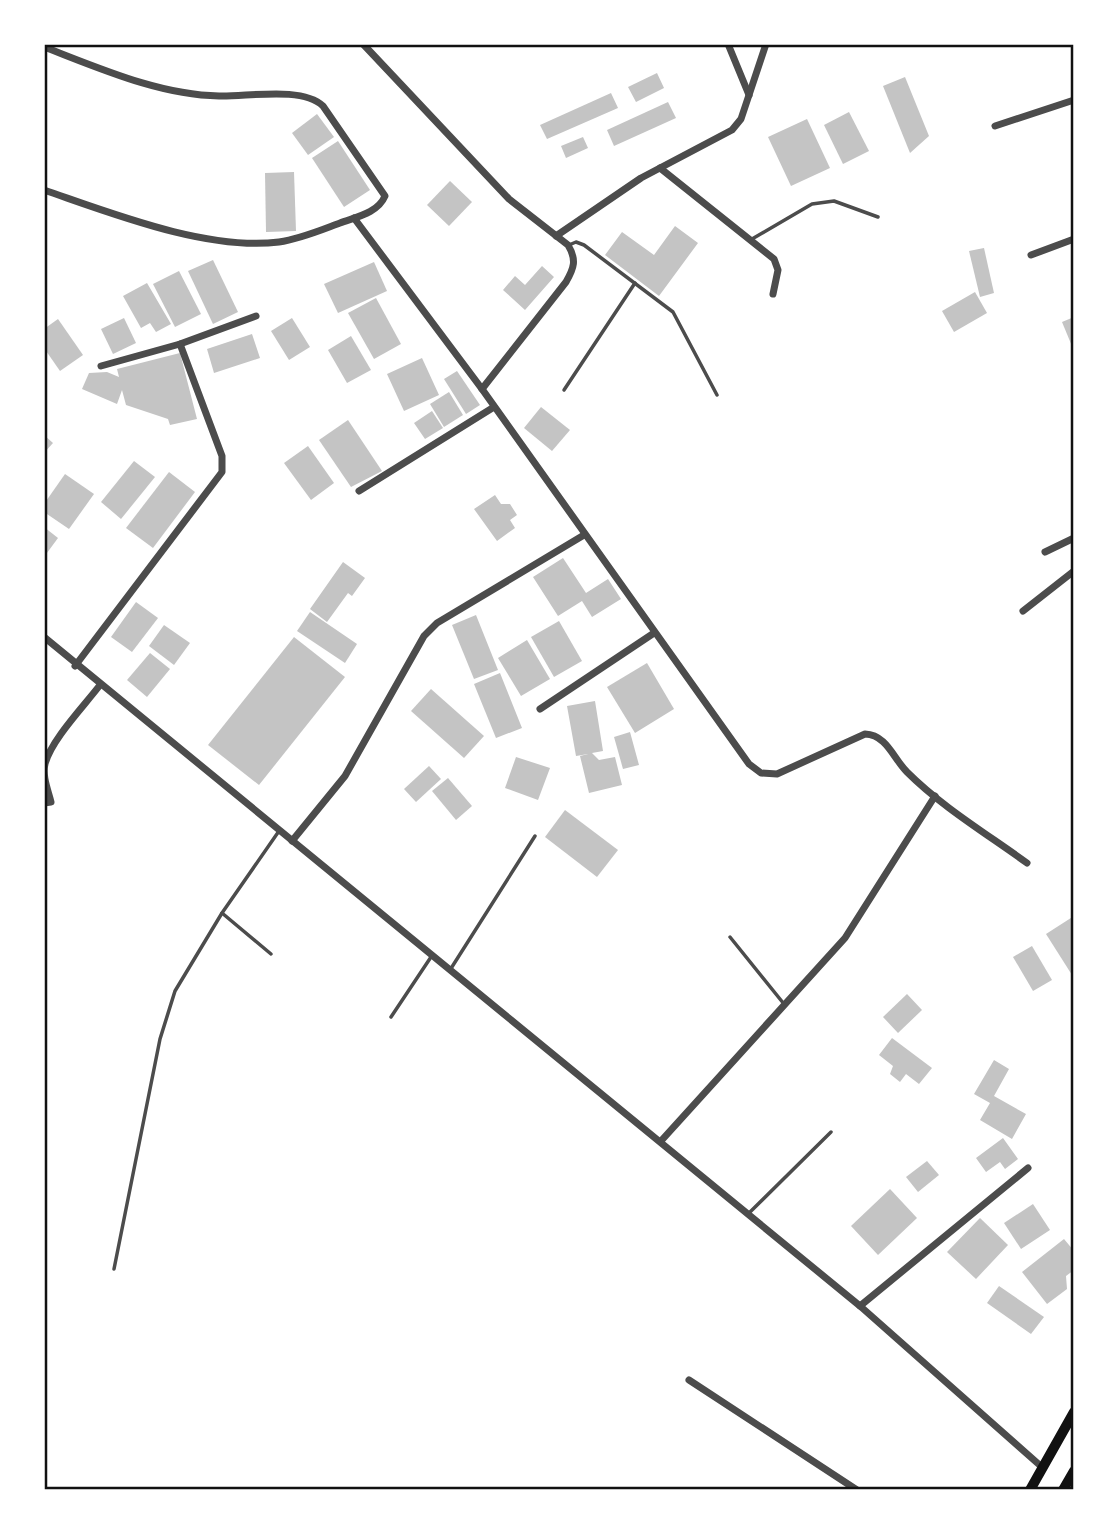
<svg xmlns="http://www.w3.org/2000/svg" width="1118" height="1534" viewBox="0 0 1118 1534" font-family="'Space Grotesk',sans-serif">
	<rect width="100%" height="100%" fill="#fff"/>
	<g fill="#c4c4c4">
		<polygon points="657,73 664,88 636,102 628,87"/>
		<polygon points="905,77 929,136 910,153 883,86"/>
		<polygon points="611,93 618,108 547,139 540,125"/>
		<polygon points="668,102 676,118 614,146 607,130"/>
		<polygon points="849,112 869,151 843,164 824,125"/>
		<polygon points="317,114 334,137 308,155 292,133"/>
		<polygon points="807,119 830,168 791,186 768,137"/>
		<polygon points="583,137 588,148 566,158 561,146"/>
		<polygon points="338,141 370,190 344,207 312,158"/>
		<polygon points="294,172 296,231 266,232 265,173"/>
		<polygon points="450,181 472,202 449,226 427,205"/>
		<polygon points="675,226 698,243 659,296 605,255 622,232 654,255"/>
		<polygon points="984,248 994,293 980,297 969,251"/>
		<polygon points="213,260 238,312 213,324 188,271"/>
		<polygon points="374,262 387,291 338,313 324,284"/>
		<polygon points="542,266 554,277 525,310 503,290 515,276 525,285"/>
		<polygon points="179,271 201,314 175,327 153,284"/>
		<polygon points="147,283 171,324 156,332 150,323 141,328 123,296"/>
		<polygon points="975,292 987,313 954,332 942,311"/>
		<polygon points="376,298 401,344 374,359 348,313"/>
		<polygon points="1074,317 1074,351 1062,322"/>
		<polygon points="124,318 136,343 113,354 101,329"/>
		<polygon points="292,318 310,347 289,360 271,331"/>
		<polygon points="58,319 83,355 60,371 44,348 44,329"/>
		<polygon points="252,334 260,358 214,373 207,349"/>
		<polygon points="351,336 371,370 347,383 328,350"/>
		<polygon points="180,353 197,419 170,425 168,419 126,405 122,390 117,404 82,389 89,373 107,372 119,377 117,369"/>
		<polygon points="422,358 439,395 404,411 387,374"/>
		<polygon points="457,371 480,405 466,414 444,379"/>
		<polygon points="449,392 463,415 444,427 430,404"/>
		<polygon points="541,407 570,430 552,451 524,428"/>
		<polygon points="432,411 443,428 425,439 414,423"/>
		<polygon points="348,420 382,471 351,487 319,440"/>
		<polygon points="44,435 53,443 44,453"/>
		<polygon points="308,446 334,483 311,500 284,463"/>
		<polygon points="134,461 155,477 121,519 101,502"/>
		<polygon points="169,472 195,492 153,548 126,528"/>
		<polygon points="65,474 94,494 69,529 44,512 44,504"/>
		<polygon points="495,495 501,504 510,504 517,515 510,520 515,528 497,541 474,509"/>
		<polygon points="44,527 58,538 44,557"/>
		<polygon points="563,558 586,593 608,579 621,599 592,617 582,601 558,616 533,577"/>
		<polygon points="343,562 365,578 352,596 348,593 327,622 310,609"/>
		<polygon points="136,602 158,618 132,652 111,637"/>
		<polygon points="310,612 357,644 345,663 297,631"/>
		<polygon points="476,615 498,670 474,679 452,625"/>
		<polygon points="559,621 582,661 554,677 531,637"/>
		<polygon points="164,625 190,643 174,665 149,646"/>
		<polygon points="294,637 345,677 259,785 208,745"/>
		<polygon points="527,640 550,679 521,696 498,658"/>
		<polygon points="150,653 170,669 147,697 127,680"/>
		<polygon points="647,663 674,709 635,733 607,687"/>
		<polygon points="500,673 522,728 496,738 474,684"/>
		<polygon points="431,689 484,736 464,758 411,711"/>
		<polygon points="595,701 603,751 592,753 599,760 615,757 622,785 589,793 580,756 588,754 576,756 567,706"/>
		<polygon points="630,732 639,765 623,769 614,737"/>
		<polygon points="516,757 550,768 538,800 505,788"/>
		<polygon points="429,766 441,779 416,802 404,789"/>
		<polygon points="448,778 472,806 456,820 432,791"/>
		<polygon points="565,810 618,850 597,877 545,837"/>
		<polygon points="1074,916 1074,974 1072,975 1046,934"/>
		<polygon points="1032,946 1052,980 1033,991 1013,957"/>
		<polygon points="907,994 922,1010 898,1033 883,1017"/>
		<polygon points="892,1038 932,1068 919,1084 906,1074 900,1082 890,1074 893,1066 879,1055"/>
		<polygon points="994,1060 1009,1069 994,1096 1026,1114 1012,1139 980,1120 990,1103 974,1094"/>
		<polygon points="1003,1138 1018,1159 1005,1169 1000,1162 986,1172 976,1158"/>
		<polygon points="927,1161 939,1175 918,1192 906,1177"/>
		<polygon points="890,1189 917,1218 878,1255 851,1226"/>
		<polygon points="1033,1204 1050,1230 1021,1249 1004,1223"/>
		<polygon points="980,1218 1008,1245 976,1279 947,1252"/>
		<polygon points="1064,1239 1074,1251 1074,1270 1066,1276 1067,1289 1047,1304 1022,1272"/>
		<polygon points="999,1286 1044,1317 1031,1334 987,1303"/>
	</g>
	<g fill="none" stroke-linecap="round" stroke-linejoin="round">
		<g stroke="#4c4c4c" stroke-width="3.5">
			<polyline points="752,239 812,204 834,201 878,217"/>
			<polyline points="569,245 576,242 584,245 673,312 717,395"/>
			<polyline points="564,390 635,283"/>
			<polyline points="222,913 271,954"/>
			<polyline points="730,937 784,1004"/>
			<polyline points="450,970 535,836"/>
			<polyline points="391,1017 431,957"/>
			<polyline points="748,1214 831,1132"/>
			<polyline points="114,1269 160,1039 175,991 222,913 279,831"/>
		</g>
		<g stroke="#4c4c4c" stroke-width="7">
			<path d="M363 44 509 199 568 245C577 260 574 268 566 282L482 389"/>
			<polyline points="728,44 749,95"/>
			<path d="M44 47C99 68 159 95 219 96 247 97 302 86 323 106L385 196C378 213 356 217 340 223 321 230 300 239 279 242 207 251 111 213 44 190"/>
			<polyline points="995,126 1074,100"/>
			<polyline points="660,168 774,259 778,270 773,294"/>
			<path d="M354 218 482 389 749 764 761 773 777 774 865 734C887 735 893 758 907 772 942 807 987 834 1027 863"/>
			<polyline points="556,236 641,178 732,130 741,119 766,44"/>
			<polyline points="1031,255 1074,239"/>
			<polyline points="101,366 180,344 256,316"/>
			<polyline points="359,491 494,407"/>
			<polyline points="1045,552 1074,538"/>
			<polyline points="1023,611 1074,571"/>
			<polyline points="44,637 860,1306 1043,1468"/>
			<polyline points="75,666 222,472 222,456 180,344"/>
			<polyline points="540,709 654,633"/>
			<path d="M44 803 51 802C48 790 42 776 45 764 51 740 84 706 100 685"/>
			<polyline points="292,841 345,776 424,636 437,623 584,535"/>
			<polyline points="661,1141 845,938 935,796"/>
			<polyline points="860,1306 1028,1168"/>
			<polyline points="689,1380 857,1490"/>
		</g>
		<g stroke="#111" stroke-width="10">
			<polyline points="1030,1490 1074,1412"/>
			<polyline points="1063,1490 1074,1471"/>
		</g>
	</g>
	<rect width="1118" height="1534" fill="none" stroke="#ffffff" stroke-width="91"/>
	<rect x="46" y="46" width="1026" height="1442" fill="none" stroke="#111" stroke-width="2.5"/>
</svg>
